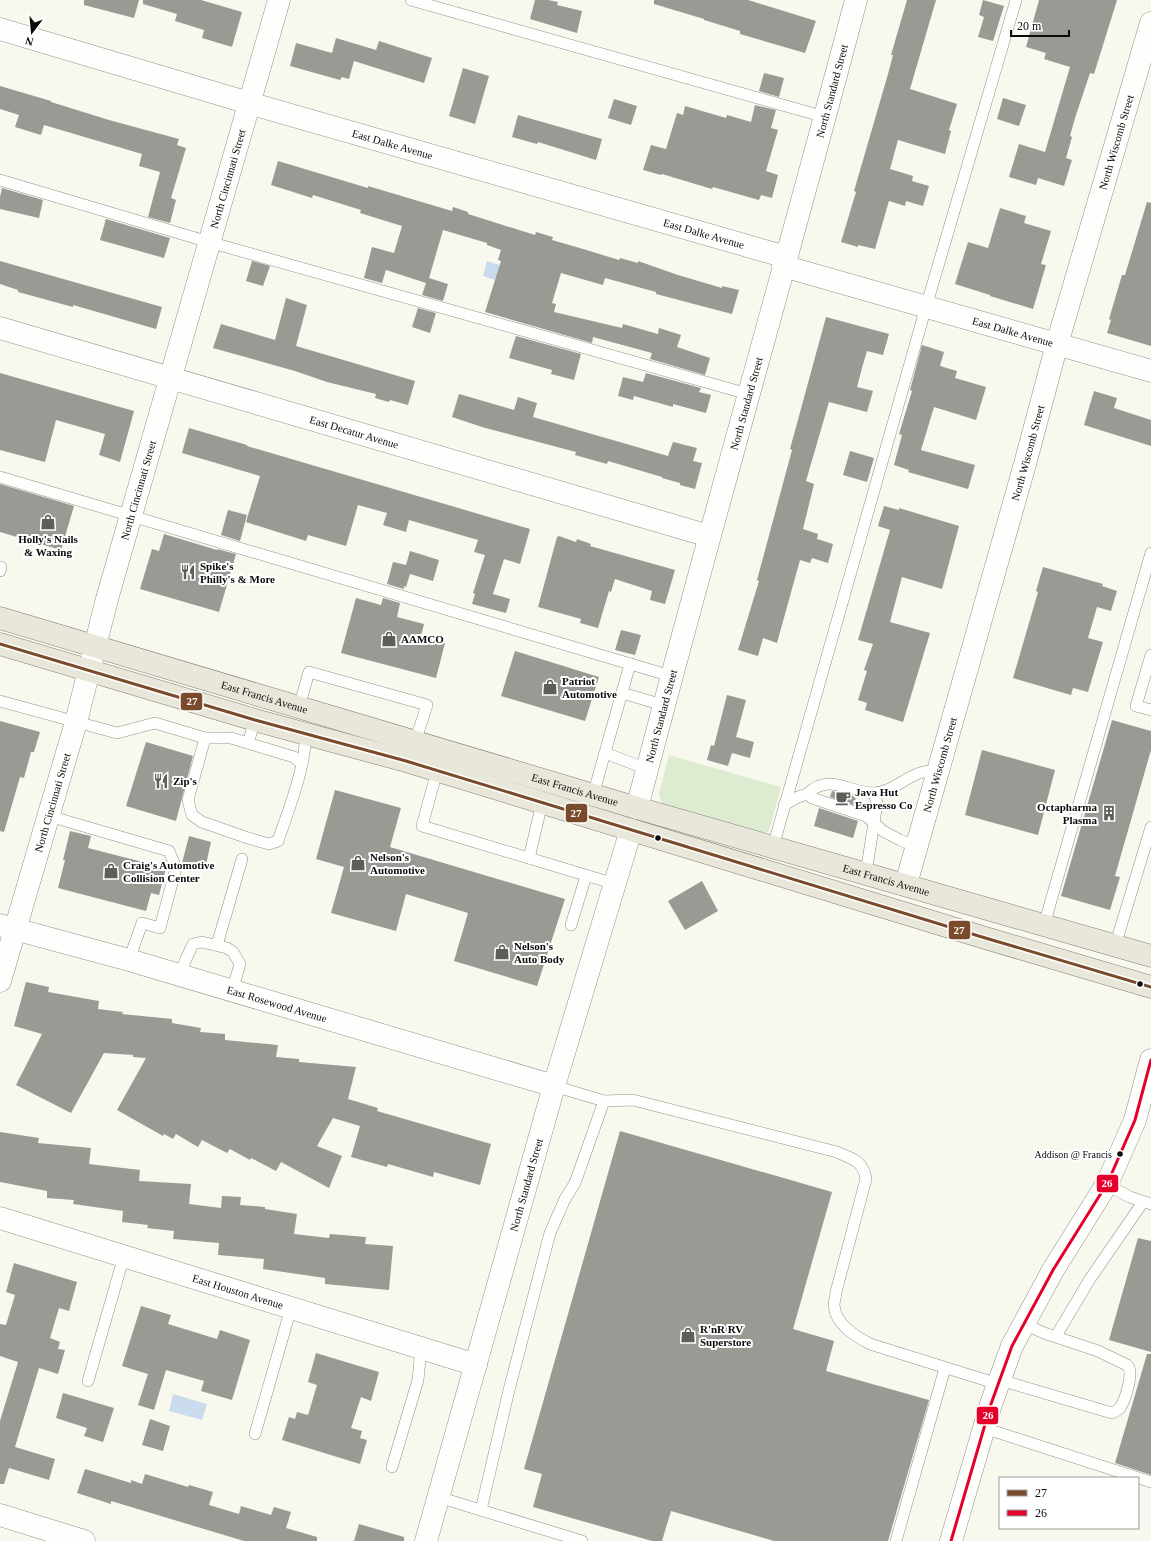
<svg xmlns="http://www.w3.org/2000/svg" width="1151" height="1541" viewBox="0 0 1151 1541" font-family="Georgia,serif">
	<rect width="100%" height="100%" fill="#f8f8ee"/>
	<polygon fill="#ddecd1" points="669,755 781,787 770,828 768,832 762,833 667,806 661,802 659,794"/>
	<g fill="#c9dbed">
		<polygon points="487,261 516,270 511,285 483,276"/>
		<polygon points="173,1394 207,1404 202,1420 169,1411"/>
	</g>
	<g fill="#9a9a94">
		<polygon points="84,0 139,0 134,18 84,5"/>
		<polygon points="143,0 201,0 242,12 232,47 202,38 204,30 175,21 177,14 143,4"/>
		<polygon points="535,0 548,0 558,2 557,5 582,11 577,33 530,19"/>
		<polygon points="654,0 748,0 816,21 805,53 740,34 740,31 704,20 704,19 654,4"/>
		<polygon points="907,0 936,0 910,89 957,104 949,130 951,131 945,154 898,140 890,169 913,176 912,181 929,186 923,206 906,201 905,206 889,201 875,249 858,245 858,247 841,242 856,192 854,191 888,74 893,55 891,55"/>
		<polygon points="983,0 1004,6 993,41 978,37 984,17 979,15"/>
		<polygon points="1039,0 1117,0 1094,74 1090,73 1075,118 1070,136 1072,137 1066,158 1072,160 1064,186 1038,178 1036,185 1009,177 1019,144 1045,152 1070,67 1044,59 1046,53 1026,47"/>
		<polygon points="336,38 376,50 379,41 432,58 424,83 354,61 349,79 342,77 340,80 290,66 296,43 332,53"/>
		<polygon points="463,68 489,76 475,124 449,116"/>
		<polygon points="764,73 784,78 779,97 759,91"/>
		<polygon points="0,86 51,101 51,102 109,120 179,139 177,145 186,148 171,198 176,200 170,223 148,217 160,172 139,166 142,154 44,125 41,135 15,127 19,115 0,109"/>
		<polygon points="1003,98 1026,105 1019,126 997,119"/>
		<polygon points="614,99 637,106 631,125 608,118"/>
		<polygon points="755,105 776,110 771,128 778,130 766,171 778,175 772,198 761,195 759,200 713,187 712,189 662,174 661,175 643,170 651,145 666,149 677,113 683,115 685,106 726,118 727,115 751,122"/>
		<polygon points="518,115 602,139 596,160 538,142 537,144 512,137"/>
		<polygon points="278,161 368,188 368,186 452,211 453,207 468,212 468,214 535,235 536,232 553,237 552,240 583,249 619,260 620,258 638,263 638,261 678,275 722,288 722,286 739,290 732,314 656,294 656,292 605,278 603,285 561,273 552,303 556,304 554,312 622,328 623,324 658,334 659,328 681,335 677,347 710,358 705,375 650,359 652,353 593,337 592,343 485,312 501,261 498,260 501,250 487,245 487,243 443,230 429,278 448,284 443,301 422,295 426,283 386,270 382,283 364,278 372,247 394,253 402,226 360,213 361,210 313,195 312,198 271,185"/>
		<polygon points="2,188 43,200 39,218 0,209 0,197"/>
		<polygon points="1147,202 1151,203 1151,346 1107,333 1111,320 1109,319 1122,275 1125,275"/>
		<polygon points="1000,208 1026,216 1024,223 1051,231 1041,264 1046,265 1033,309 990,296 990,295 955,284 968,242 988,248"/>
		<polygon points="106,219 170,238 164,258 100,240"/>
		<polygon points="0,261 162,307 156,329 73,305 73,307 18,292 18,290 0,284"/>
		<polygon points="252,261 270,266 263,286 246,281"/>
		<polygon points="286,298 307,305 296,346 415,381 408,405 390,400 389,402 375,398 376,394 327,382 295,371 213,348 221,324 275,340"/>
		<polygon points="418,308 436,313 430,333 412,327"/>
		<polygon points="826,317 889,334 883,355 867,351 862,368 857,387 873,391 867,412 829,402 806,481 814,484 803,529 818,534 817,539 833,544 828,563 812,558 810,563 800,560 777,643 763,638 758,656 738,650 759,581 757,580 792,450 790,449"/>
		<polygon points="516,336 581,354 574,380 551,374 552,370 509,358"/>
		<polygon points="922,345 944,352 940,366 957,371 955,378 986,387 976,420 934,407 921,450 975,465 968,489 908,472 909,470 894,465 902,435 899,434 912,391 910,390"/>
		<polygon points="0,373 134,411 120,462 99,455 105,434 56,420 45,462 0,450"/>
		<polygon points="646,373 701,388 699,392 711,395 706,413 673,404 673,407 634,396 633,400 618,396 623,377 643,382"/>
		<polygon points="1094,391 1117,398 1114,408 1151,420 1151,446 1084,425"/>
		<polygon points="459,394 514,410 518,397 537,403 533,417 668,456 673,442 697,448 693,461 702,463 695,489 680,485 680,483 662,478 662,477 608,461 607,464 575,455 576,452 482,427 452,417"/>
		<polygon points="189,428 247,445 247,446 530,529 520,564 504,559 493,594 510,599 506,613 472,604 475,594 473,593 485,555 474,552 478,540 409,520 406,532 383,525 387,513 358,505 346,546 308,535 306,541 246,522 260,476 182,453"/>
		<polygon points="850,451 874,458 867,482 843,475"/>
		<polygon points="0,484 74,506 61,550 0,532"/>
		<polygon points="884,506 899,510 899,508 959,526 942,589 902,577 890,622 930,633 903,722 865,710 867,703 858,700 867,671 864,670 873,644 858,640 890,530 878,526"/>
		<polygon points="228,510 247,515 240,541 221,535"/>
		<polygon points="164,534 217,550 217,549 236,554 219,612 140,589 152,549 159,551"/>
		<polygon points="559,536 576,542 577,539 591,544 590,546 675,570 665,604 650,600 652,591 615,579 611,592 609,591 598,628 580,623 581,619 538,607 557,537"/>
		<polygon points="410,551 439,560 433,581 410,574 406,587 404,586 404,589 387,584 393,562 406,565"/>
		<polygon points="1043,567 1103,584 1102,586 1117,591 1111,611 1097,607 1088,638 1103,642 1088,692 1073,688 1071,695 1013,678 1038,592 1036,591"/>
		<polygon points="356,598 381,605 383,598 400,603 397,617 424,624 421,636 445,643 436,678 341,653"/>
		<polygon points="621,630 641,635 635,655 615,650"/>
		<polygon points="515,651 599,677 585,721 501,696"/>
		<polygon points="727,695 746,700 736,737 754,742 750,758 732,753 728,766 707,760 711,745 714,746"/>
		<polygon points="1112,720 1151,731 1151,750 1115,876 1120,877 1110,910 1061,896"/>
		<polygon points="0,721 40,732 34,752 31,752 24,778 20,777 4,832 0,831"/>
		<polygon points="146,742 193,756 176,821 126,806"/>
		<polygon points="982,750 1055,770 1038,835 965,815"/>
		<polygon points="335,790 401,808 390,847 565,899 537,986 454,961 468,913 406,894 396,931 331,913 344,867 316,859"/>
		<polygon points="832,791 856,797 854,805 830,797"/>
		<polygon points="819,808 858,821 853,838 814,826"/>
		<polygon points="70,831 91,836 88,848 166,868 159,895 151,893 146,911 58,888 65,860 63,860"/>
		<polygon points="189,836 211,842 205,869 182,863"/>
		<polygon points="702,881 718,911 685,930 668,901"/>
		<polygon points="26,982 49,987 48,992 99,1001 98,1009 123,1012 122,1014 172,1019 172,1023 201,1028 200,1032 225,1034 225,1040 278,1045 276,1057 299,1059 299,1062 356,1067 348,1099 378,1108 377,1111 491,1144 480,1185 434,1172 433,1177 388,1164 387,1167 351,1157 360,1126 333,1118 317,1146 342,1156 329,1188 281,1162 276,1171 251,1158 250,1160 230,1149 227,1153 202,1140 198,1147 176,1134 173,1139 164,1134 163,1136 117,1110 146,1058 133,1057 133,1055 104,1053 71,1113 16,1085 42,1034 14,1026"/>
		<polygon points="620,1131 832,1192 793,1329 834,1341 826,1371 929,1400 888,1541 774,1541 671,1511 662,1541 652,1541 533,1507 542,1474 524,1469"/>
		<polygon points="0,1132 39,1138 38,1143 91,1148 89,1164 140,1170 139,1181 191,1184 189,1204 221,1208 222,1196 241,1197 240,1205 265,1207 265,1209 297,1214 294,1234 329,1238 330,1234 366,1237 365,1244 393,1246 389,1290 325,1284 325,1278 263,1269 264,1259 218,1255 219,1243 173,1239 174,1231 147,1228 148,1225 122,1222 123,1211 73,1204 74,1200 47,1198 47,1191 0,1182"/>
		<polygon points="1138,1238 1151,1241 1151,1352 1109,1340"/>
		<polygon points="14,1263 77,1282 69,1311 59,1308 50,1338 60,1342 58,1349 65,1350 58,1374 39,1368 15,1447 55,1459 49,1480 9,1468 4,1484 0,1484 0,1421 18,1362 0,1356 0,1324 6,1325 15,1295 6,1292"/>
		<polygon points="141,1306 171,1315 168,1324 217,1339 220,1330 250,1340 232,1400 201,1391 204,1381 166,1370 154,1410 138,1405 148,1374 122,1366"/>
		<polygon points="316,1353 379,1372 371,1401 361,1397 351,1428 362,1431 360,1438 367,1440 360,1464 282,1440 289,1417 295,1419 297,1412 308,1415 317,1385 308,1382"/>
		<polygon points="1147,1354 1151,1354 1151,1475 1115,1463"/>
		<polygon points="63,1393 114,1408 103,1442 84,1436 87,1428 56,1418"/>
		<polygon points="150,1419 170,1426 163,1451 142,1445"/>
		<polygon points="85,1469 131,1483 131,1480 142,1484 145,1474 188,1487 189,1485 213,1492 209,1505 239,1514 241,1506 271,1515 274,1507 291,1512 286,1528 317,1537 317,1541 244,1541 111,1501 111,1504 77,1493"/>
		<polygon points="359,1524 404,1537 404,1541 354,1541"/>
	</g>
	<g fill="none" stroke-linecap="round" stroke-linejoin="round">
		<g stroke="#91918d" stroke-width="12">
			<g id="service">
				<polyline points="411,0 825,117"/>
				<polyline points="0,180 209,242 748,394"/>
				<polyline points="0,477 671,676"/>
				<polyline points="0,571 1,567"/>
				<polyline points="1151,655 1136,706 1151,710"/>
				<polyline points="622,693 663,705"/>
				<polyline points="0,701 117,733 155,723 205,738 231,738 294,757 302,764"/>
				<polyline points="299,707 309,672 427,705 415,742"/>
				<path d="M205 738 188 800 192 815 202 822 248 838 269 844 278 841C288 811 307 764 305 734"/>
				<polyline points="248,743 255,720"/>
				<polyline points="605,753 647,769"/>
				<polyline points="437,771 422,826 615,884"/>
				<polyline points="593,795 630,664"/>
				<polyline points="784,805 798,797 807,794"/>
				<polyline points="49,816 169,851 176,868 160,928 142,923 129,960"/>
				<path d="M916 846 900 840 883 831 866 816 812 798 807 794C830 772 848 793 874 793 891 792 902 780 917 774 923 771 931 771 938 770"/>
				<polyline points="773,847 926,307 1016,0"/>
				<polyline points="529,858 542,803"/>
				<polyline points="866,873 877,803 874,793"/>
				<polyline points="571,925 586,876"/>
				<polyline points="1044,925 1151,553"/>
				<polyline points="217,945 242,859"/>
				<polyline points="1115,946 1151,827"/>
				<polyline points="181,976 185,961 193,944 202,942 227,948 233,952 240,964 232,991"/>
				<path d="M554 1086 604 1101 633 1100 837 1152C852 1159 863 1160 866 1179L836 1292C836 1296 834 1301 834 1305 835 1324 855 1336 870 1344L998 1384"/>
				<polyline points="1107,1185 1130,1197 1151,1204"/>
				<polyline points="1056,1336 1090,1279 1143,1202"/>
				<path d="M1000 1380 1112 1413C1115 1412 1117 1411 1120 1408 1125 1400 1135 1371 1127 1365L1098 1351 1044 1333 1024 1324"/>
				<polyline points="88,1381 124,1256"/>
				<polyline points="984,1428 1151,1482"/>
				<polyline points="255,1434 291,1308"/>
				<polyline points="392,1467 418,1380 421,1349"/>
				<polyline points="438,1497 582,1541"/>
				<polyline points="481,1510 509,1390 550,1233 565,1199 575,1183 604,1101"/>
				<polyline points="896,1541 945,1368"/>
			</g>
		</g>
		<g stroke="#91918d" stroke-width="23">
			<g id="minor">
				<path id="s1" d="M0 29 249 103 786 257"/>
				<path id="s2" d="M783 266 1151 371"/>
				<path id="s3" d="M0 328 709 536"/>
				<path id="s4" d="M637 808C707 538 785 270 856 0"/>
				<path id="s5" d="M906 884 1025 464 1057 344 1151 23"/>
				<path id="s6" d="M0 925 129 960 554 1086"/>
				<path id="s7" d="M0 981 76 722 107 599 279 0"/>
				<path id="s8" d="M0 1218 476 1365"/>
				<polyline points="0,1515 84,1541"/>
				<path id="s9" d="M426 1541 554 1086 631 830"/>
			</g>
		</g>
		<g stroke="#91918d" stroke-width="23">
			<polyline id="tertiary" points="951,1541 991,1404 1012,1346 1053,1270 1108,1182 1135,1120 1151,1060"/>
		</g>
		<g stroke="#7e7e7a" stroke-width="23">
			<g id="primary">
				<path id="s10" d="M0 618 637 808 1151 956"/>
				<polyline points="0,644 255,720 406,761 982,937 1151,987"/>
			</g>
		</g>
		<use href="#service" stroke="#fefefc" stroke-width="11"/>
		<use href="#minor" stroke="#fefefc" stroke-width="22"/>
		<use href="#tertiary" stroke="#fefefc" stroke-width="22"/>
		<use href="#primary" stroke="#e9e7d9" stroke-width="22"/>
		<g stroke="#fff" stroke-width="6">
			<polyline id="bus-1" points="0,644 255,720 406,761 982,937 1151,987"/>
		</g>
		<g stroke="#fff" stroke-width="6">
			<polyline id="bus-2" points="951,1541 991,1404 1012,1346 1053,1270 1108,1182 1135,1120 1151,1060"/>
		</g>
		<use href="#bus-1" stroke="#7a4b2a" stroke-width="3"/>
		<use href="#bus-2" stroke="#e4002b" stroke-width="3"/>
	</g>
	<defs>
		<g id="shop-bare" transform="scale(1.2)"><path d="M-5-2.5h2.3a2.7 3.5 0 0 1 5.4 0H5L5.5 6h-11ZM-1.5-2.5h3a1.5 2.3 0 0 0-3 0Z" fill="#5d5d5a" stroke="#fff" stroke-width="2.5" paint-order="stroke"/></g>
		<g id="restaurant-bare" transform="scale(1.2)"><path d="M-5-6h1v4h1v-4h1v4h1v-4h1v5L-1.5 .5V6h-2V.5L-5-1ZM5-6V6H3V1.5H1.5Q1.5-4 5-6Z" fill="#5d5d5a" stroke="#fff" stroke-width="2.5" paint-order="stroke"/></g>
		<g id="cafe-bare" transform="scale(1.2)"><path d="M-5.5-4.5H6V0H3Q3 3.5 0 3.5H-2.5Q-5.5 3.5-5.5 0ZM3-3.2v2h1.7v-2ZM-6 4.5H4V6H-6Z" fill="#5d5d5a" stroke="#fff" stroke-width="2.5" paint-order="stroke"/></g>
		<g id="building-bare" transform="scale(1.2)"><path d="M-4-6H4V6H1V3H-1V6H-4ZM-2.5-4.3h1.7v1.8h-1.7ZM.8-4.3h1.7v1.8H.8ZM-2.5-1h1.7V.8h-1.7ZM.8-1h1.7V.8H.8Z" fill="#5d5d5a" stroke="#fff" stroke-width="2.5" paint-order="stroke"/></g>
	</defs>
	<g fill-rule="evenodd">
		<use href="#shop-bare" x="48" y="522"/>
		<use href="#restaurant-bare" x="188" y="572"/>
		<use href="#shop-bare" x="389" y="639"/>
		<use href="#shop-bare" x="550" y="687"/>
		<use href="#restaurant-bare" x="161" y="781"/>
		<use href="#cafe-bare" x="843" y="798"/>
		<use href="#building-bare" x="1109" y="813"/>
		<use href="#shop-bare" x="358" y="863"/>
		<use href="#shop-bare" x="111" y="871"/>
		<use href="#shop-bare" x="502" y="952"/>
		<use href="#shop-bare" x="688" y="1335"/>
	</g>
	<g fill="#0a0a0a" stroke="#fff" stroke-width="1.5">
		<circle cx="658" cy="838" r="3.5"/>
		<circle cx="1140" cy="984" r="3.5"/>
		<circle cx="1120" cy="1154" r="3.5"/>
	</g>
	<g text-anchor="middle" stroke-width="4" stroke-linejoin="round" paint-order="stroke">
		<g font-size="10" fill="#0a0a0a" stroke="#fff" text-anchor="end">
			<text x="1112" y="1158">Addison @ Francis</text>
		</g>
		<g font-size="11" fill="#0a0a0a" stroke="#fff">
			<text dy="4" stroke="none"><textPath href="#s4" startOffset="743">North Standard Street</textPath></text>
			<text dy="4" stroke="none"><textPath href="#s5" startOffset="771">North Wiscomb Street</textPath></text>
			<text dy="4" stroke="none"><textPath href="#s1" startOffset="409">East Dalke Avenue</textPath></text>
			<text dy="4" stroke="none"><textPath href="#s7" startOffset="834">North Cincinnati Street</textPath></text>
			<text dy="4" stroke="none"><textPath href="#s1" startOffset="733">East Dalke Avenue</textPath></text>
			<text dy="4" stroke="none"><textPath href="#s2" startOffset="239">East Dalke Avenue</textPath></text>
			<text dy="4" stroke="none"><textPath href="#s4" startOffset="419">North Standard Street</textPath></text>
			<text dy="4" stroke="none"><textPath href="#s3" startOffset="369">East Decatur Avenue</textPath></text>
			<text dy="4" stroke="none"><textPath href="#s5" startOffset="448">North Wiscomb Street</textPath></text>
			<text dy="4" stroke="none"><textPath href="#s7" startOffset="510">North Cincinnati Street</textPath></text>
			<text dy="4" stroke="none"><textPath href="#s10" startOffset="276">East Francis Avenue</textPath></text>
			<text dy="4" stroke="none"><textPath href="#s4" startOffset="95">North Standard Street</textPath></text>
			<text dy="4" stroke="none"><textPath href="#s5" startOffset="124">North Wiscomb Street</textPath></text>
			<text dy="4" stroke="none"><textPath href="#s10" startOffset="600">East Francis Avenue</textPath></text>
			<text dy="4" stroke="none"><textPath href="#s7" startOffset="186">North Cincinnati Street</textPath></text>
			<text dy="4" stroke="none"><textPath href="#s10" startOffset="924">East Francis Avenue</textPath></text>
			<text dy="4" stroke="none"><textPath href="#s6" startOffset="288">East Rosewood Avenue</textPath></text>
			<text dy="4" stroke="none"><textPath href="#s9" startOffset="370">North Standard Street</textPath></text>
			<text dy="4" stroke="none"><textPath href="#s8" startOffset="249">East Houston Avenue</textPath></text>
		</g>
		<g font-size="11" font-weight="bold" fill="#0a0a0a" stroke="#fff" text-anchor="start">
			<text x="48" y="543" text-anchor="middle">Holly's Nails<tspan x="48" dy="13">&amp; Waxing</tspan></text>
			<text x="200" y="570">Spike's<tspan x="200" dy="13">Philly's &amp; More</tspan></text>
			<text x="401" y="643">AAMCO</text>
			<text x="562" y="685">Patriot<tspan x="562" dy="13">Automotive</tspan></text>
			<text x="173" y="785">Zip's</text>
			<text x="855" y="796">Java Hut<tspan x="855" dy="13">Espresso Co</tspan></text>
			<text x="1097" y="811" text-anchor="end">Octapharma<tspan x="1097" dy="13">Plasma</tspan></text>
			<text x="370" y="861">Nelson's<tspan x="370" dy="13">Automotive</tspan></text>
			<text x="123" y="869">Craig's Automotive<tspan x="123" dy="13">Collision Center</tspan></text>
			<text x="514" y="950">Nelson's<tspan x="514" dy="13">Auto Body</tspan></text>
			<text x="700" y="1333">R'nR RV<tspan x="700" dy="13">Superstore</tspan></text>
		</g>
	</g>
	<g stroke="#fff" stroke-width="1.5">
		<rect x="180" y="692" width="23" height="19" rx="4" fill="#7a4b2a"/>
		<rect x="565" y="803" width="23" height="20" rx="4" fill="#7a4b2a"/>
		<rect x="948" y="920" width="23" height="20" rx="4" fill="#7a4b2a"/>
		<rect x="1096" y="1174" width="23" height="19" rx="4" fill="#e4002b"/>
		<rect x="976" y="1406" width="23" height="19" rx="4" fill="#e4002b"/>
	</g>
	<g font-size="11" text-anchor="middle" font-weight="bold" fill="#fff">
		<text x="192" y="705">27</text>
		<text x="576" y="817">27</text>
		<text x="959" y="934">27</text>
		<text x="1107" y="1187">26</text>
		<text x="988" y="1419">26</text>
	</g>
	<rect x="999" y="1477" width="140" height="52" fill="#ffffff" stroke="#9d9d9d"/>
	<rect x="1007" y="1490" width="20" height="6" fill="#7a4b2a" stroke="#9d9d9d"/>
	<text x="1035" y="1497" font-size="12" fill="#0a0a0a">27</text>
	<rect x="1007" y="1510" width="20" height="6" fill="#e4002b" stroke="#9d9d9d"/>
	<text x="1035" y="1517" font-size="12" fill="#0a0a0a">26</text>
	<g transform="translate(32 32) rotate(196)" stroke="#ffffff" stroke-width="3" paint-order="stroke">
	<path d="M0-3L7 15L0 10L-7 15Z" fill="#0a0a0a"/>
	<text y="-6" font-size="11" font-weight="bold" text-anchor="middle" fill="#0a0a0a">N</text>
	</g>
	<path d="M1011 30v6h58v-6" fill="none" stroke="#0a0a0a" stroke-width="2"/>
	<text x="1017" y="30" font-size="12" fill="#0a0a0a" stroke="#ffffff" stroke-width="3" paint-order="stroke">20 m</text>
</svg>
